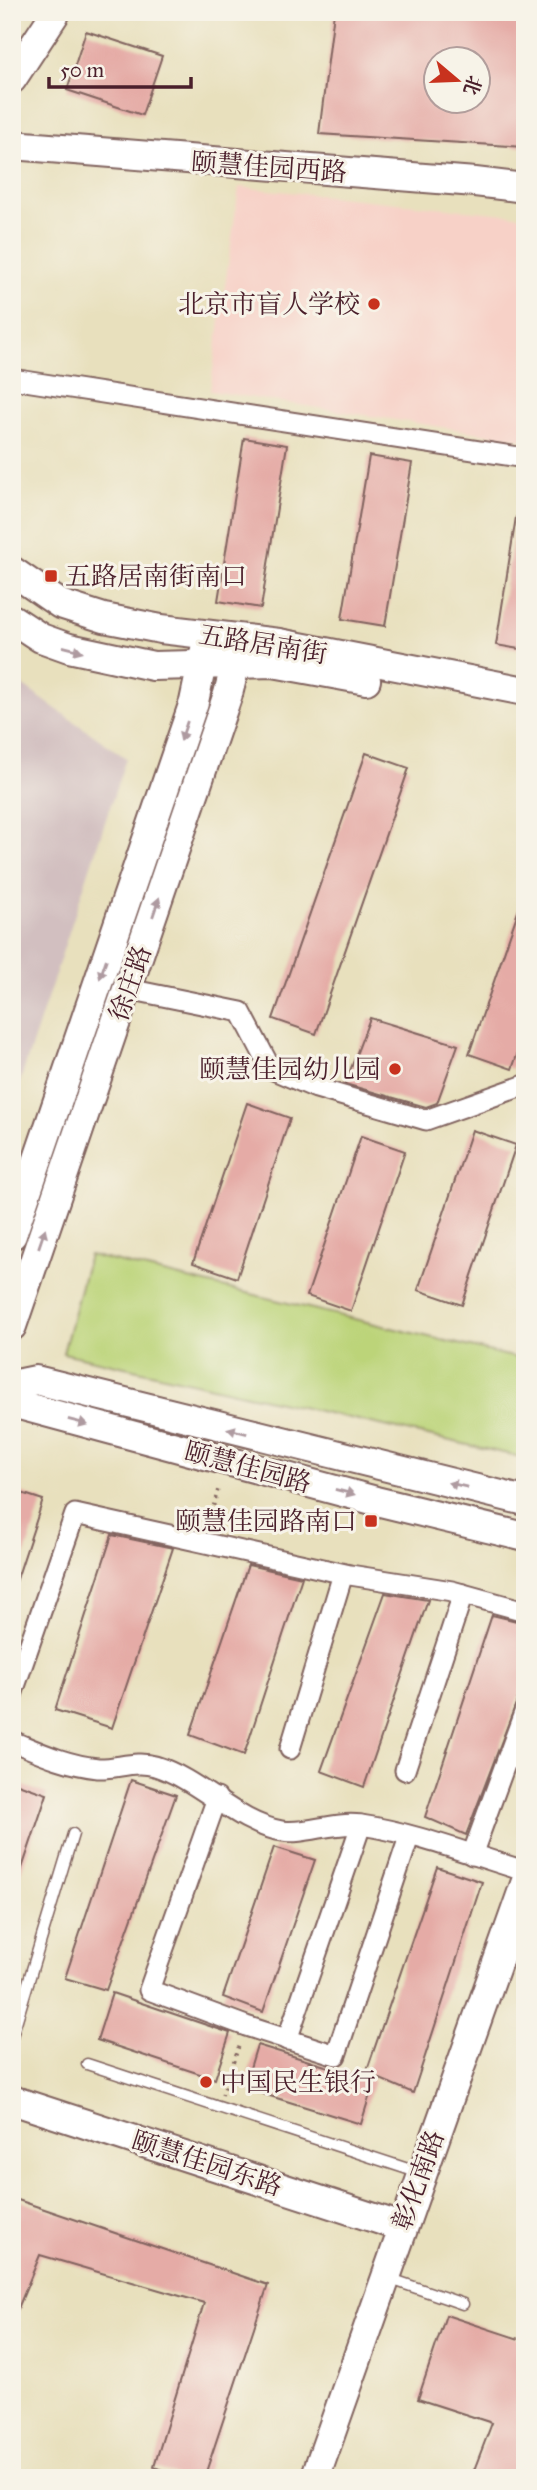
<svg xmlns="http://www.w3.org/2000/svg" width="537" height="2490" viewBox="0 0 537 2490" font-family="'IM FELL Great Primer','Noto Serif SC',serif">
	<rect width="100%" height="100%" fill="#f7f3e8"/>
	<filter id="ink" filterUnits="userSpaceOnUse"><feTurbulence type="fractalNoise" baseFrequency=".0143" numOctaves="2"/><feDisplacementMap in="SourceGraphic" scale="14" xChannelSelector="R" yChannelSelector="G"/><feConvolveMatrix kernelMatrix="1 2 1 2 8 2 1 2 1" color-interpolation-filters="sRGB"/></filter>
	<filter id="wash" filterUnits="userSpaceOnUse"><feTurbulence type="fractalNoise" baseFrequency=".00686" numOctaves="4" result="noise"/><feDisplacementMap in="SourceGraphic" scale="28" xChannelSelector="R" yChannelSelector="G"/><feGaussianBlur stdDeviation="1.57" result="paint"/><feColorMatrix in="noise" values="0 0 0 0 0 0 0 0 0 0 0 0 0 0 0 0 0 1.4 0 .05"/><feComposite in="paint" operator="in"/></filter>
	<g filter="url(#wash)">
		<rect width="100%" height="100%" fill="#e8e0bd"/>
		<polygon fill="#f7d1c7" points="239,187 525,216 525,440 210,391"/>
		<polygon fill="#d2bfc0" points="12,678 126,758 12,1106"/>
		<polygon fill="#bcd479" stroke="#837a52" stroke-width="2" points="89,1255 525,1360 525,1458 63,1353"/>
		<g id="blocks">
			<g fill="#e5aba6" fill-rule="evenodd">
				<path d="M334 12H525V147L319 134ZM436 60H478V102H436Z"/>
				<polygon points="86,31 162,56 142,115 67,90"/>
				<polygon points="244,438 287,445 261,608 218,601"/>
				<polygon points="369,456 412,463 385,626 342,619"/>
				<polygon points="516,517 525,517 525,650 496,645"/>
				<polygon points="366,753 409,768 316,1034 273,1019"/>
				<polygon points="522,900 525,1033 512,1069 469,1054"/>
				<polygon points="370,1018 458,1045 437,1103 426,1107 345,1084"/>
				<polygon points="247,1103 290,1118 237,1278 193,1263"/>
				<polygon points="472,1130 516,1145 462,1305 418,1290"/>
				<polygon points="361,1136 405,1151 351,1311 307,1296"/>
				<polygon points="12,1490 43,1500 15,1585 12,1585"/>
				<polygon points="112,1535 173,1548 112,1728 55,1710"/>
				<polygon points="248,1565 302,1577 244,1755 190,1735"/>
				<polygon points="385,1593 428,1600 364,1787 321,1771"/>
				<polygon points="492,1615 525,1623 525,1680 466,1835 425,1817"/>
				<polygon points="131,1780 176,1795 106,1990 65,1978"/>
				<polygon points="12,1782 47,1794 15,1889 12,1889"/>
				<polygon points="274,1847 315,1860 263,2012 223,1997"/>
				<polygon points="437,1867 482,1882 413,2093 366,2073"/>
				<polygon points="112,1993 230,2033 215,2079 97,2040"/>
				<polygon points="257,2045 374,2081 361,2124 244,2088"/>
				<polygon points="12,2198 268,2285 204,2478 183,2478 154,2467 204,2303 40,2255 12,2323"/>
				<polygon points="446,2315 525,2341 525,2478 471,2478 492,2423 418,2399"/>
			</g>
		</g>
	</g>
	<g filter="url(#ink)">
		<use href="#blocks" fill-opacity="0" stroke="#81635e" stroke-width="2"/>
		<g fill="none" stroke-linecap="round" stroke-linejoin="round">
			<g stroke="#81635e" stroke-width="13">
				<g id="lane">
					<polyline points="12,2036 73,1834"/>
					<polyline points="87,2064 420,2173"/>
					<polyline points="388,2278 463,2304"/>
				</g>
			</g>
			<g stroke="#81635e" stroke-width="23">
				<g id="street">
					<polyline points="12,379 525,458"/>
					<polyline points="128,989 241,1012 271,1069 316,1088 426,1120 525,1085"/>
					<polyline points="12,1695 75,1514 350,1575 452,1591 525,1611"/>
					<path d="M12 1741C41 1753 67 1765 98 1768 116 1769 136 1760 155 1766 201 1780 235 1823 282 1831 304 1835 335 1821 361 1825 416 1833 471 1855 525 1871"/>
					<polyline points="290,1749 343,1574"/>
					<polyline points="405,1770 463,1594"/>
					<polyline points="217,1798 149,1990 246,2026 336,2055 409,1837"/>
					<polyline points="472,1855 525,1710"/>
					<polyline points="287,2040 361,1825"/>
				</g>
			</g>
			<g stroke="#81635e" stroke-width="32">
				<g id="secondary">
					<polyline points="12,79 56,12"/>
					<polyline points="12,145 475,182 525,188"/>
					<polyline points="12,571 60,604 104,618 161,629 279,643 525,691"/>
					<polyline points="12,619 41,638 69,648 153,666 273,663 366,680"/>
					<polyline points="12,1235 194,702 208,635"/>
					<polyline points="12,1326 228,694 242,639"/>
					<polyline points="12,1385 36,1380 525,1501"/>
					<polyline points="12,1403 376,1501 525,1537"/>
					<polyline points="12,2100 402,2227"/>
					<polyline points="315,2478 525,1884"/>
				</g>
			</g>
			<g stroke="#81635e" stroke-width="3.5" stroke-dasharray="2 5" stroke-linecap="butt">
				<polyline points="208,1526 219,1486"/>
				<polyline points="222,2095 240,2043"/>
			</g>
			<use href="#lane" stroke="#fff" stroke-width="10"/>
			<use href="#street" stroke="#fff" stroke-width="19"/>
			<use href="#secondary" stroke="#fff" stroke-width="28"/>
		</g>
		<defs><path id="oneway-solid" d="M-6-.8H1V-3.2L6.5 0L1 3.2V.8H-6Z" transform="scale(1.75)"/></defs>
		<g fill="#ae9aa0">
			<use href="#oneway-solid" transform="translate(73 649) rotate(15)"/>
			<use href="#oneway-solid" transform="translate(184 731) rotate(109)"/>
			<use href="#oneway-solid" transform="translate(156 907) rotate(-71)"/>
			<use href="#oneway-solid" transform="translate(103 969) rotate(109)"/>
			<use href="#oneway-solid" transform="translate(42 1238) rotate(-71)"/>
			<use href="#oneway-solid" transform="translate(78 1422) rotate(15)"/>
			<use href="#oneway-solid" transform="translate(237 1431) rotate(-166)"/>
			<use href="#oneway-solid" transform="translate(458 1485) rotate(-167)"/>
			<use href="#oneway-solid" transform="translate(345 1492) rotate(15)"/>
		</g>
	</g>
	<g fill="#c8321e" stroke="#f7f3e8" stroke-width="2.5">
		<circle cx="374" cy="304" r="7"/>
		<rect x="44" y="569" width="14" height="14" rx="3.5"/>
		<circle cx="395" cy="1069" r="7"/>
		<rect x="364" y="1514" width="14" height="14" rx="3.5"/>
		<circle cx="206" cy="2082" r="7"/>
	</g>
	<g text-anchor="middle" stroke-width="6" stroke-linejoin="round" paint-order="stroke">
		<g font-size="26" fill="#4a1f2b" stroke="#f7f3e8">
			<text transform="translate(269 167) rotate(4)" y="9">颐慧佳园西路</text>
			<text transform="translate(263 644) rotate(9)" y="9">五路居南街</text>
			<text transform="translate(130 983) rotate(-71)" y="9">徐庄路</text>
			<text transform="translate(248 1467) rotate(15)" y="9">颐慧佳园路</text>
			<text transform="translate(207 2163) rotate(18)" y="9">颐慧佳园东路</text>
			<text transform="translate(418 2180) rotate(-70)" y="9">彰化南路</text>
		</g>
		<g font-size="26" fill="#4a1f2b" stroke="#f7f3e8" text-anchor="end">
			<text x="360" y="313">北京市盲人学校</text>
			<text x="65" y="585" text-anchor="start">五路居南街南口</text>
			<text x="381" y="1078">颐慧佳园幼儿园</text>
			<text x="357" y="1530">颐慧佳园路南口</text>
			<text x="220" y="2091" text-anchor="start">中国民生银行</text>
		</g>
	</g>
	<rect width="537" height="2490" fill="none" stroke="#f7f3e8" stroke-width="42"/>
	<g transform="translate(457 80) rotate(109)"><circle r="33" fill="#f7f3e8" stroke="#b29e9c" stroke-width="2"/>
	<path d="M0-5L12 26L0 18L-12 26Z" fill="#c8321e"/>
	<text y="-10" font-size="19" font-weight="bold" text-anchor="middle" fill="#4a1f2b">北</text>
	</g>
	<path d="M49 77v10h142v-10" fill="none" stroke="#4a1f2b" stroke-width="3.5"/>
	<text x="60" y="77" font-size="21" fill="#4a1f2b" stroke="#f7f3e8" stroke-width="5" paint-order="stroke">50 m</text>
</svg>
